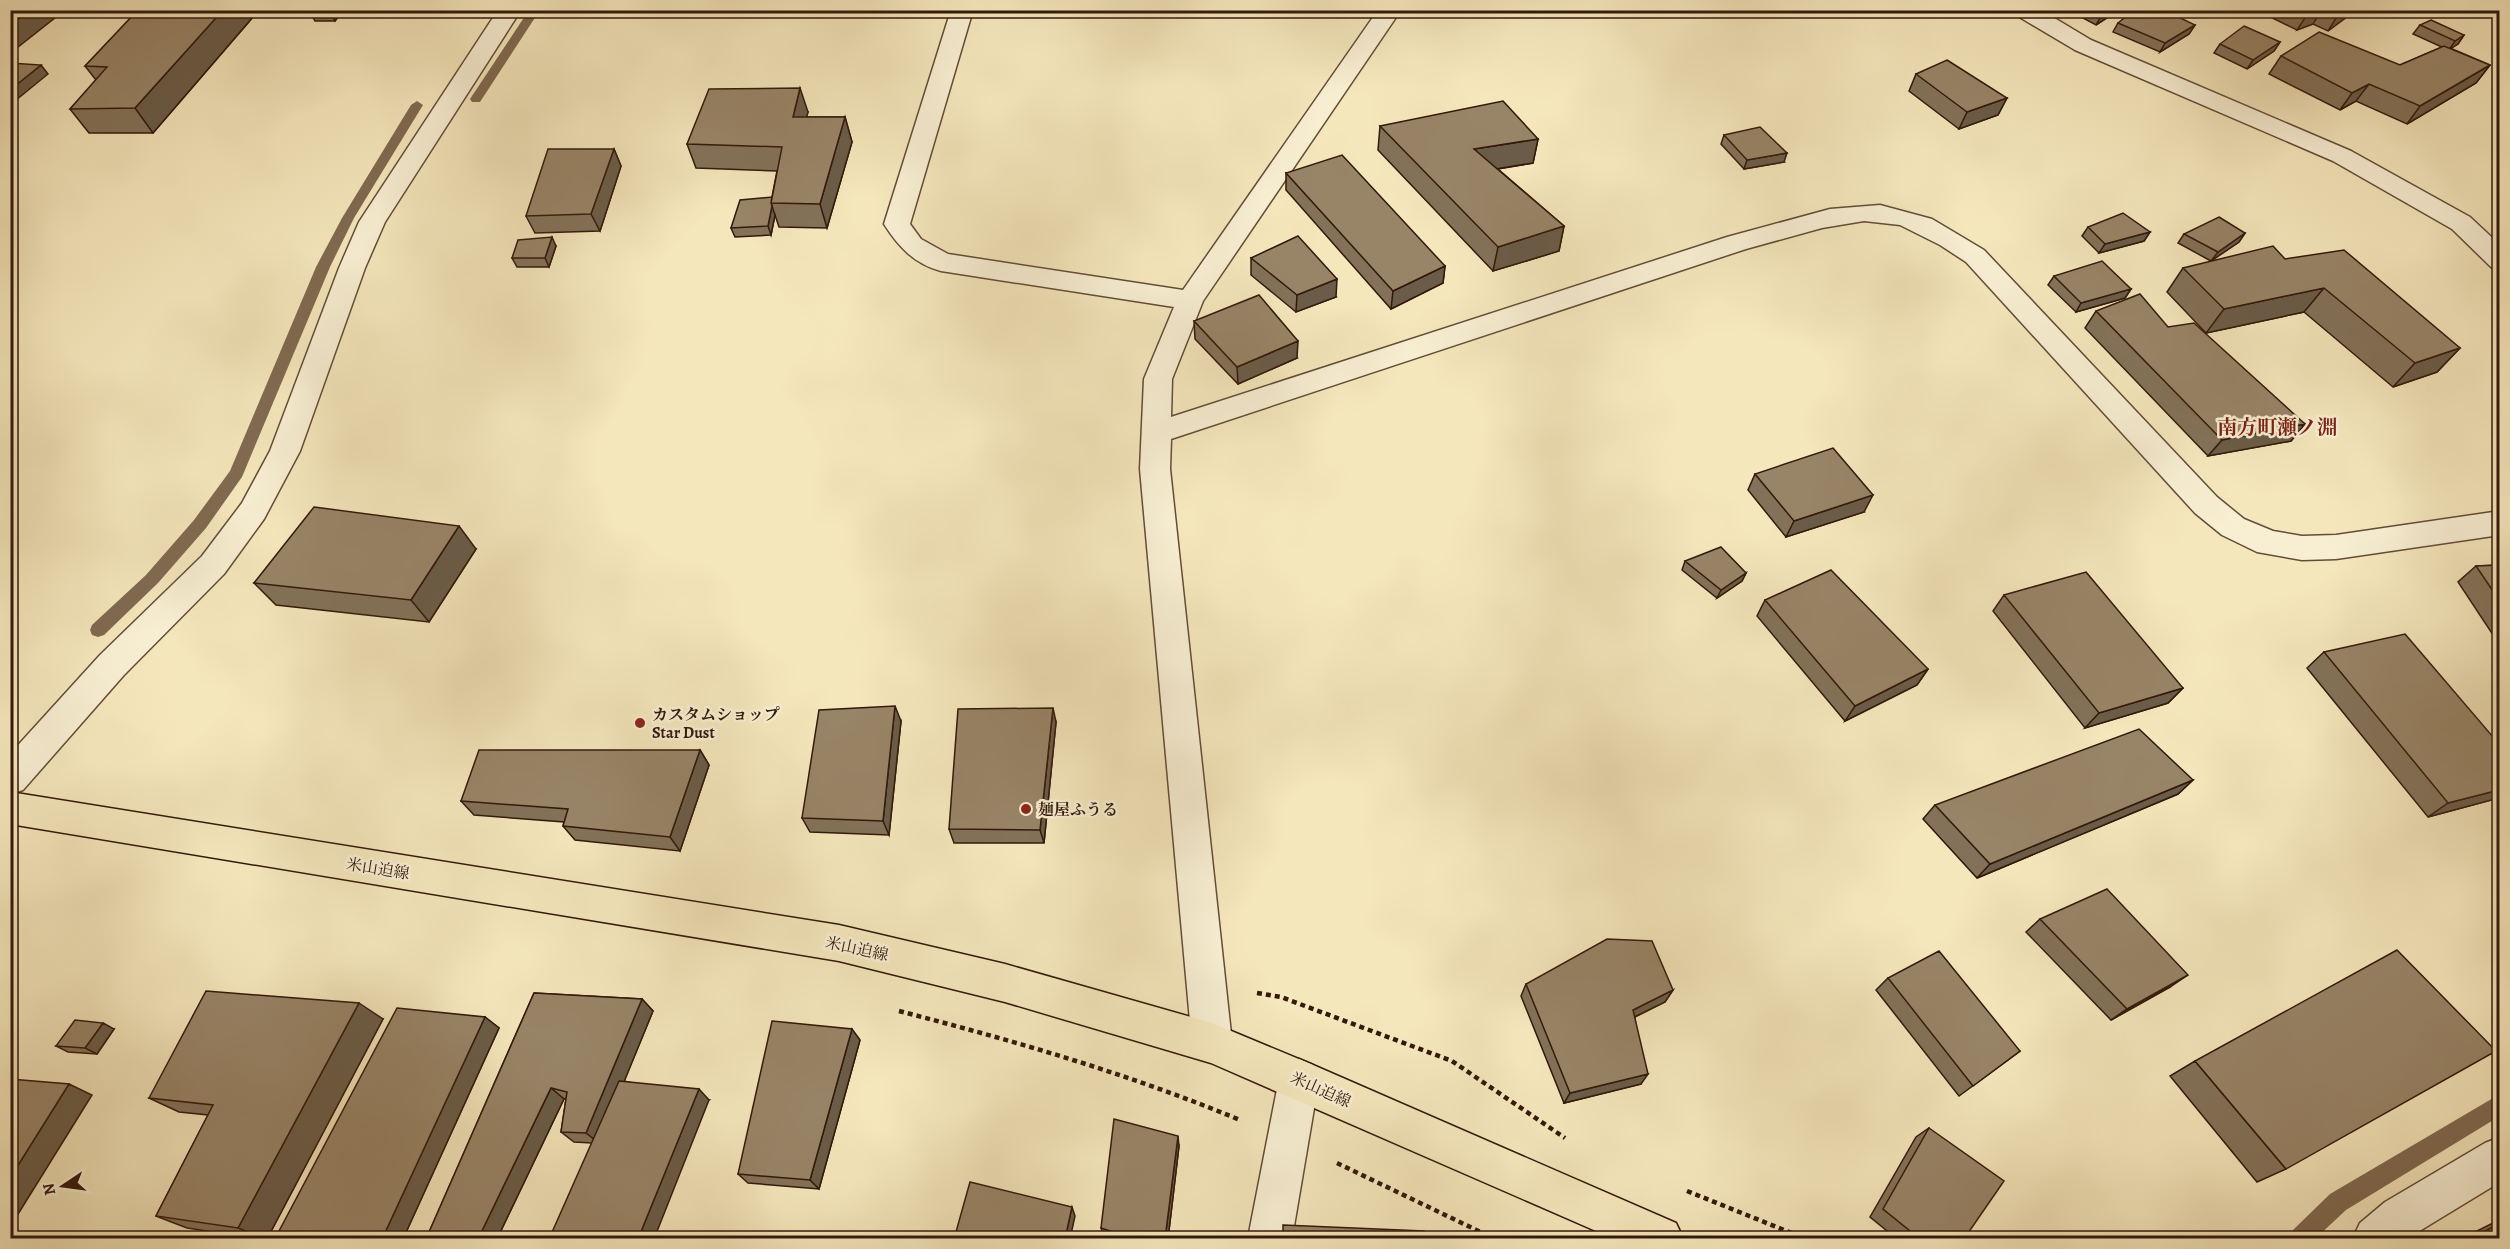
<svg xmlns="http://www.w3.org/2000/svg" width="2510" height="1249" font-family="Alegreya,'Noto Serif JP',serif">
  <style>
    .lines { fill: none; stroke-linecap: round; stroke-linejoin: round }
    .stream { fill: #806a51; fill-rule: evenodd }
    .minor-casing { stroke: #644c37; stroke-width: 3 }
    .major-casing { stroke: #33180b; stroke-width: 3 }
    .path { stroke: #33180b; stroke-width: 4.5; stroke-dasharray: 5 4; stroke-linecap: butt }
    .minor { fill: #f8efd3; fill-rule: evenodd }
    .major { fill: #f5e7bc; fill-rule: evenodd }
    .wall { fill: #837259; stroke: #33180b; stroke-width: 1.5 }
    .shaded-wall { fill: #6a5c48; stroke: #33180b; stroke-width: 1.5 }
    .building { fill: #988467; stroke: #33180b; stroke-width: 1.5 }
    .poi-dot { fill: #8f2418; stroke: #f8efd3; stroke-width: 2 }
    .labels { text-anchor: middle; stroke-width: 5; stroke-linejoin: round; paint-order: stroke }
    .poi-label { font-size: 16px; font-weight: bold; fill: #33180b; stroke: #f8efd3; text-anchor: start }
    .street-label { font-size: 16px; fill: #33180b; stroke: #f8efd3 }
    .quarter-label { font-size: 20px; font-weight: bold; fill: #7a1f14; stroke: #f8efd3 }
  </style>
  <rect width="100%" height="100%" fill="#f5e7bc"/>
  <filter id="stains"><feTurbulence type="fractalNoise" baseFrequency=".00333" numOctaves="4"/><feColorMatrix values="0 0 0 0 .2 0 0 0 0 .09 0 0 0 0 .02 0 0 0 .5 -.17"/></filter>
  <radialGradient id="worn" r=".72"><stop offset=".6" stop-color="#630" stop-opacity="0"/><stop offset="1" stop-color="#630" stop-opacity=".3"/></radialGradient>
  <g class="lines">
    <path class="stream" d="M 529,10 L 540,10 L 480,102 L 472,102 L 470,99 Z
      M 417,101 L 423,105 L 354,218 L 330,267 L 242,477 L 206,528 L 158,583 L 104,635 L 98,637 L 92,635 L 90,630 L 92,625 L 146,575 L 194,520 L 230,471 L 316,267 L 342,218 L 411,105 Z
      M 2500,1094 L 2500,1116 L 2346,1210 L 2316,1238 L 2290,1238 L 2293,1230 L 2330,1194 Z"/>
    <g class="minor-casing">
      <path id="minor" d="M 498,10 L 521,10 L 385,222 L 365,268 L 300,451 L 264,519 L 224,574 L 124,675 L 23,790 L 10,794 L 10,754 L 100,655 L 202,556 L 242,503 L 270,451 L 339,268 L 359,222 Z
        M 951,10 L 973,10 L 910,224 L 921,239 L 948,254 L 1183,290 L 1378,10 L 1401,10 L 1203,301 L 1172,379 L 1171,417 L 1727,237 L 1830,209 L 1880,205 L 1932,219 L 1984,250 L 2217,497 L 2244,519 L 2273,531 L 2302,536 L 2336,535 L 2500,511 L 2500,535 L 2336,559 L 2302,560 L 2257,552 L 2222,535 L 2195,513 L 1966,262 L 1940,245 L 1900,225 L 1864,221 L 1822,228 L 1746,249 L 1171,439 L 1170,469 L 1232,1043 L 1226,1057 L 1212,1063 L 1198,1057 L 1192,1043 L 1140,469 L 1144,379 L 1174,307 L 941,271 C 914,264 898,246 884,224 Z
        M 2013,10 L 2041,10 L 2091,40 L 2351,151 L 2470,217 L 2500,245 L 2500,270 L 2491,267 L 2452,229 L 2333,161 L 2075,50 L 2016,15 Z
        M 1299,1059 L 1313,1065 L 1319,1079 L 1292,1238 L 1248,1238 L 1279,1079 L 1285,1065 Z
        M 2500,1137 L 2500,1182 L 2408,1238 L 2353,1238 L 2360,1223 L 2385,1202 L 2485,1143 Z"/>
    </g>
    <g class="major-casing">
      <path id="major" d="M 10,792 L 839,925 L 1005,964 L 1212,1023 L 1313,1065 L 1676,1223 L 1683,1238 L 1612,1238 L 1211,1063 L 1005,1002 L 839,961 L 10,824 Z"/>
    </g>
    <path class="path" d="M 1257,993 L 1281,997 L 1452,1061 L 1565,1138
      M 899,1011 C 1015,1041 1129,1074 1240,1120
      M 1337,1163 L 1493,1238
      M 1687,1191 L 1804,1238"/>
    <use href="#minor" class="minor"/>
    <use href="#major" class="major"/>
  </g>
  <path class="wall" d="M 138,10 L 259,10 L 153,133 L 89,133 L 70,109 L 96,80 L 85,66 Z
    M 310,10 L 343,10 L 335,21 L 315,21 L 310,12 Z
    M 2068,10 L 2119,10 L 2096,25 Z
    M 2256,10 L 2356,10 L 2328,31 L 2313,24 L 2297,30 Z
    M 2118,23 L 2195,25 L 2189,34 L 2160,52 L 2113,32 Z
    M 2420,25 L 2464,35 L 2458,44 L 2450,48 L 2490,65 L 2476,83 L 2407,124 L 2356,101 L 2340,110 L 2269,74 L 2281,56 L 2400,65 L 2442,47 L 2413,34 Z
    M 2280,42 L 2274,51 L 2247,69 L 2214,53 L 2220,44 Z
    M 1916,74 L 2007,98 L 1998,115 L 1959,129 L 1909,91 Z
    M 808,112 L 806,117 L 845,117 L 852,142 L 827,228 L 779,227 L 775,215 L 771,235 L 735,237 L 731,228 L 772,197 L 777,171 L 696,168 L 687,144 Z
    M 1380,126 L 1538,139 L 1533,163 L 1498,169 L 1564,226 L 1559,251 L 1493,271 L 1378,150 Z
    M 1724,135 L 1784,162 L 1744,169 L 1721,144 Z
    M 614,149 L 621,166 L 600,231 L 535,233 L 526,216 Z
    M 1286,173 L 1445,266 L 1443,283 L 1391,309 L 1286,190 Z
    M 2088,227 L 2150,232 L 2144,241 L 2099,253 L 2082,236 Z
    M 2245,233 L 2239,242 L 2211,261 L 2178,243 L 2184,234 Z
    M 556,246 L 549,267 L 517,267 L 512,258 Z
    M 1251,258 L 1336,297 L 1296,312 L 1251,275 Z
    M 2285,259 L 2460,348 L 2437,372 L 2393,387 L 2304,312 L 2206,333 L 2167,292 L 2183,268 Z
    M 2054,276 L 2131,289 L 2125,298 L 2076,312 L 2048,285 Z
    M 2096,311 L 2168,327 L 2305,424 L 2291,441 L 2208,456 L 2085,328 Z
    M 1194,321 L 1297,358 L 1238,384 L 1195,339 Z
    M 1755,474 L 1864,512 L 1786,537 L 1748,490 Z
    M 476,549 L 429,622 L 276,605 L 254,583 Z
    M 1685,561 L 1746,573 L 1742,581 L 1717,598 L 1682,570 Z
    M 2499,565 L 2499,644 L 2458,582 L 2476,566 Z
    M 2004,595 L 2183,688 L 2168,703 L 2085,728 L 1993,611 Z
    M 1765,600 L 1928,669 L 1917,685 L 1845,721 L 1757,616 Z
    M 2324,652 L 2499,744 L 2499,798 L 2428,817 L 2307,668 Z
    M 901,721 L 889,835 L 810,832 L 802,818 Z
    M 1056,722 L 1044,843 L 954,843 L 949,829 Z
    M 700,750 L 709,765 L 680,851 L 575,840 L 563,826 L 564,822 L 474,815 L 461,801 Z
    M 2193,780 L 2178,794 L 1977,878 L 1923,819 L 1935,805 Z
    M 2040,919 L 2170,987 L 2111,1020 L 2026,932 Z
    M 1888,978 L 2020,1051 L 1959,1096 L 1876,990 Z
    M 1526,984 L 1673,990 L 1665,1002 L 1635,1017 L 1641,1084 L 1564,1103 L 1521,996 Z
    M 534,993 L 642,999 L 653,1011 L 624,1081 L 709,1100 L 592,1143 L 574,1142 L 561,1132 L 566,1099 L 564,1099 L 497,1239 L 426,1239 Z
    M 485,1017 L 499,1028 L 403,1239 L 290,1239 L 278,1233 Z
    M 383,1019 L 267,1239 L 260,1239 L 187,1228 L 156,1216 L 208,1115 L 179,1112 L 149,1098 Z
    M 114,1029 L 97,1054 L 68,1052 L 56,1046 Z
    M 860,1040 L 819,1189 L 748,1183 L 738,1174 Z
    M 2195,1061 L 2286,1169 L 2257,1182 L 2170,1076 Z
    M 1929,1128 L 1964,1239 L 1897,1239 L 1870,1217 L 1916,1137 Z
    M 1179,1146 L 1168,1239 L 1112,1239 L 1104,1236 L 1101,1228 Z
    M 2499,1220 L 2499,1239 L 2461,1239 Z"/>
  <path class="shaded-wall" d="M 30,10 L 51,10 L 56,17 L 13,51 L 10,48 L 10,25 Z
    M 223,10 L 259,10 L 153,133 L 135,108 Z
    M 331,10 L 343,10 L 335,21 L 330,12 Z
    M 2110,10 L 2119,10 L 2096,25 L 2101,16 Z
    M 2315,10 L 2322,10 L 2313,24 L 2297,30 L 2308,13 Z
    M 2344,10 L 2356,10 L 2328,31 L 2339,13 Z
    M 2195,25 L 2189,34 L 2160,52 L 2165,43 Z
    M 2464,35 L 2458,44 L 2449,50 L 2455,41 Z
    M 2280,42 L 2274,51 L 2247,69 L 2253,60 Z
    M 41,65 L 48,74 L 10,105 L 10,90 Z
    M 2490,65 L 2476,83 L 2407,124 L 2420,106 Z
    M 2369,84 L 2356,101 L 2340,110 L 2352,93 Z
    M 800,88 L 808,112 L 800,142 L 793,117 Z
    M 2007,98 L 1998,115 L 1959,129 L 1967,112 Z
    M 845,117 L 852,142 L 827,228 L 820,204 Z
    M 1538,139 L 1533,163 L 1471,173 L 1474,149 Z
    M 614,149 L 621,166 L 600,231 L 591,214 Z
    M 1787,153 L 1784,162 L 1744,169 L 1747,160 Z
    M 772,206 L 775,215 L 771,235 L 768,226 Z
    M 1564,226 L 1559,251 L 1493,271 L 1498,247 Z
    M 2150,232 L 2144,241 L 2099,253 L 2105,244 Z
    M 2245,233 L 2239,242 L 2211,261 L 2218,252 Z
    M 552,237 L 556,246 L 549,267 L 545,258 Z
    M 1445,266 L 1443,283 L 1391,309 L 1393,291 Z
    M 1337,279 L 1336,297 L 1296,312 L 1297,295 Z
    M 2324,288 L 2304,312 L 2206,333 L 2224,309 Z
    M 2131,289 L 2125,298 L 2076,312 L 2081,303 Z
    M 1298,341 L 1297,358 L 1238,384 L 1237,367 Z
    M 2460,348 L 2437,372 L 2393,387 L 2415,363 Z
    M 2305,424 L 2291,441 L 2208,456 L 2222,440 Z
    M 1873,495 L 1864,512 L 1786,537 L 1794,521 Z
    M 459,526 L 476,549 L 429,622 L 411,600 Z
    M 1746,573 L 1742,581 L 1717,598 L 1721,590 Z
    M 1928,669 L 1917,685 L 1845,721 L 1855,706 Z
    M 2183,688 L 2168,703 L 2085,728 L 2099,713 Z
    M 895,706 L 901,721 L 889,835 L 883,821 Z
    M 1053,708 L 1056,722 L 1044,843 L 1040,830 Z
    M 700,750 L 709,765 L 680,851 L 670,837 Z
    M 2193,780 L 2178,794 L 1977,878 L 1990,864 Z
    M 2499,790 L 2499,798 L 2428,817 L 2448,803 Z
    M 2188,975 L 2170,987 L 2111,1020 L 2127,1009 Z
    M 1673,990 L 1665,1002 L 1626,1021 L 1633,1010 Z
    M 642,999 L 653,1011 L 599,1143 L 586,1133 Z
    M 359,1003 L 383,1019 L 267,1239 L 264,1239 L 238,1228 Z
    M 485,1017 L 499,1028 L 403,1239 L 382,1239 Z
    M 103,1023 L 114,1029 L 97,1054 L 85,1048 Z
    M 852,1029 L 860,1040 L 819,1189 L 810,1180 Z
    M 1648,1074 L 1641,1084 L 1564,1103 L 1570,1093 Z
    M 69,1084 L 92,1095 L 10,1227 L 10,1178 Z
    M 551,1088 L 564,1099 L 497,1239 L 478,1239 Z
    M 699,1089 L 709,1100 L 654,1239 L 638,1239 Z
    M 1178,1136 L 1179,1146 L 1168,1239 L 1165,1239 Z
    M 1072,1207 L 1075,1216 L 1070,1239 L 1065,1239 Z"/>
  <path class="building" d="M 10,10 L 30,10 L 10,25 Z
    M 138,10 L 223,10 L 135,108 L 70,109 L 107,67 L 85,66 Z
    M 310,10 L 331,10 L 330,12 L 310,12 Z
    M 2090,10 L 2110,10 L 2101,16 Z
    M 2134,10 L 2164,10 L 2195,25 L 2165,43 L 2118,23 Z
    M 2303,10 L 2315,10 L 2308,13 Z
    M 2333,10 L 2344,10 L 2339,13 Z
    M 2431,20 L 2464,35 L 2455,41 L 2420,25 Z
    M 2244,26 L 2280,42 L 2253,60 L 2220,44 Z
    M 2319,32 L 2400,65 L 2444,46 L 2490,65 L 2420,106 L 2369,84 L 2352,93 L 2281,56 Z
    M 1947,60 L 2007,98 L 1967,112 L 1916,74 Z
    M 10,63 L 41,65 L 10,90 Z
    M 800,88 L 793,117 L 845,117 L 820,204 L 771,203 L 782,147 L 687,144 L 709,89 Z
    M 1503,101 L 1538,139 L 1474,149 L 1564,226 L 1498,247 L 1380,126 Z
    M 1760,127 L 1787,153 L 1747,160 L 1724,135 Z
    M 548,149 L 614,149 L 591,214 L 526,216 Z
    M 1342,155 L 1445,266 L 1393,291 L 1286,173 Z
    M 772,197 L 771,203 L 772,206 L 768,226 L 731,228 L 740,200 Z
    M 2123,213 L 2150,232 L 2105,244 L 2088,227 Z
    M 2219,217 L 2245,233 L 2218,252 L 2184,234 Z
    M 1298,236 L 1337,279 L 1297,295 L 1251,258 Z
    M 552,237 L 545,258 L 512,258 L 518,240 Z
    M 2273,246 L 2285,259 L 2344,250 L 2460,348 L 2415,363 L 2324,288 L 2224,309 L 2183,268 Z
    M 2102,261 L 2131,289 L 2081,303 L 2054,276 Z
    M 2140,294 L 2168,327 L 2194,323 L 2305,424 L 2222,440 L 2096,311 Z
    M 1259,295 L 1298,341 L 1237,367 L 1194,321 Z
    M 1833,448 L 1873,495 L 1794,521 L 1755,474 Z
    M 314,507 L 459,526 L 411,600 L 254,583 Z
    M 1721,547 L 1746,573 L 1721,590 L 1685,561 Z
    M 2499,565 L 2499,600 L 2476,566 Z
    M 1831,570 L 1928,669 L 1855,706 L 1765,600 Z
    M 2086,572 L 2183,688 L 2099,713 L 2004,595 Z
    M 2405,634 L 2499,744 L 2499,790 L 2448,803 L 2324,652 Z
    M 895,706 L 883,821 L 802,818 L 819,710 Z
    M 1053,708 L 1040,830 L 949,829 L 958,709 Z
    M 2139,729 L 2193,780 L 1990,864 L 1935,805 Z
    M 479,750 L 700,750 L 670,837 L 563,826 L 568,809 L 461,801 Z
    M 2107,889 L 2188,975 L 2127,1009 L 2040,919 Z
    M 1607,939 L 1652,941 L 1673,990 L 1633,1010 L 1648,1074 L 1570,1093 L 1526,984 Z
    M 2397,950 L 2496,1051 L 2286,1169 L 2195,1061 Z
    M 1939,951 L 2020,1051 L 1973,1086 L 1888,978 Z
    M 206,991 L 359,1003 L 238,1228 L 156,1216 L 213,1105 L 149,1098 Z
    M 534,993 L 642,999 L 586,1133 L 561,1132 L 567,1092 L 551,1088 L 478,1239 L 426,1239 Z
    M 397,1008 L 485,1017 L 382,1239 L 309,1239 L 278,1233 Z
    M 75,1020 L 103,1023 L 85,1048 L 56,1046 Z
    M 772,1021 L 852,1029 L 810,1180 L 738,1174 Z
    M 10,1079 L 69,1084 L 10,1178 Z
    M 619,1081 L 699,1089 L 638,1239 L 549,1239 Z
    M 1114,1119 L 1178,1136 L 1165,1239 L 1135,1239 L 1101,1228 Z
    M 1929,1128 L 2004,1181 L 1964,1239 L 1920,1239 L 1883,1209 Z
    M 970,1182 L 1072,1207 L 1065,1239 L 954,1239 Z
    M 2499,1224 L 2499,1239 L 2469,1239 Z
    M 1283,1225 L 1424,1231 L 1425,1239 L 1283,1239 Z"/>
  <g class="poi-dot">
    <circle cx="640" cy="723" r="6"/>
    <circle cx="1026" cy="809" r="6"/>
  </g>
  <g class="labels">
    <g class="poi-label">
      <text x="652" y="720">カスタムショップ<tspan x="652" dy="18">Star Dust</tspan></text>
      <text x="1038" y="815">麺屋ふうる</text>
    </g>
    <g class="street-label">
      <text transform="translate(378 868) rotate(9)" y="6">米山迫線</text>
      <text transform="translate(857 948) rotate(12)" y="6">米山迫線</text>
      <text transform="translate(1321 1089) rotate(24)" y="6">米山迫線</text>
    </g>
    <g class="quarter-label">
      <text x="2277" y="434">南方町瀬ノ淵</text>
    </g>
  </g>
  <rect width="2510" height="1249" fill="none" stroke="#f5e7bc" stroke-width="36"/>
  <rect x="12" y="12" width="2486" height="1225" fill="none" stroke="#33180b" stroke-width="3"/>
  <rect x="18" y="18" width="2474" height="1213" fill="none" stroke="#33180b" stroke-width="1.5"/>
  <g transform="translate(63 1186) rotate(257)" stroke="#f8efd3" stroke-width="4.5" paint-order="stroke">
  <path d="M0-4.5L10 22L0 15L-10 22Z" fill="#33180b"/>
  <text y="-9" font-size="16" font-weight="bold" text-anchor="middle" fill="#33180b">N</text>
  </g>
  <rect width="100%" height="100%" filter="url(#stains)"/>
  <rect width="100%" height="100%" fill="url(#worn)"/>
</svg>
